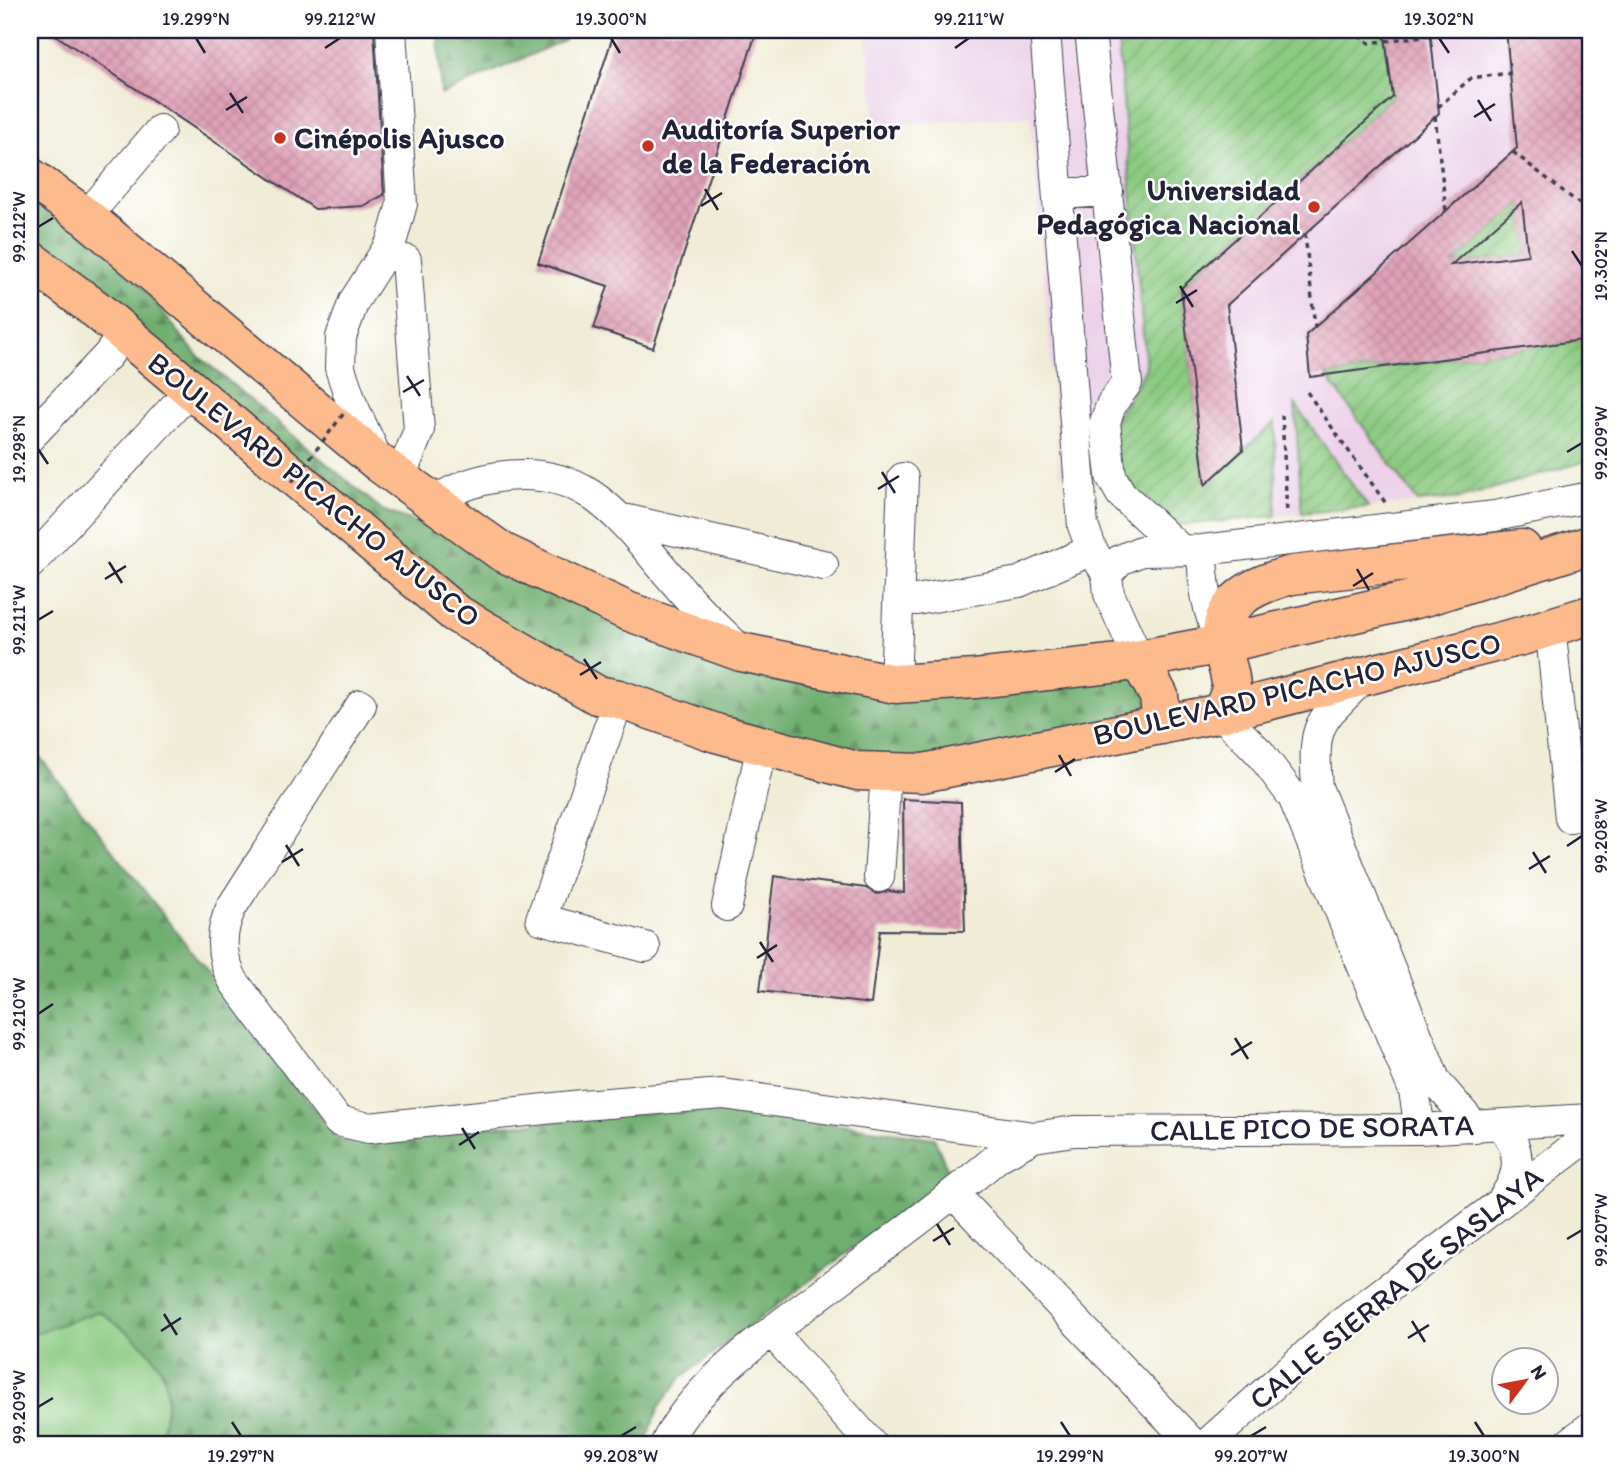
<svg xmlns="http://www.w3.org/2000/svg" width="1620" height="1475" font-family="Itim,sans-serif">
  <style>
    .built { fill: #ecd1e9 }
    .green { fill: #8bca81; stroke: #56765e; stroke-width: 2 }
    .forest { fill: url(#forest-firs); stroke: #496855; stroke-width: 2 }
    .garden { fill: url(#garden-furrows); stroke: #56765e; stroke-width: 2 }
    .building { fill: url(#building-cross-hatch); fill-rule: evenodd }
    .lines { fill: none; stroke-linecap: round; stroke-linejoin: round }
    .minor-casing { stroke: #414052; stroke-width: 32 }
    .major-casing { stroke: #414052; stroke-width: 41 }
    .path { stroke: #414052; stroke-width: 3.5; stroke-dasharray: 5 5; stroke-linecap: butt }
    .minor { stroke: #fff; stroke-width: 30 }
    .major { stroke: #fcba8d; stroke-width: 38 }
    .path-bridge { stroke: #414052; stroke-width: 3.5; stroke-dasharray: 5 5; stroke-linecap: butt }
    .ticks { fill: none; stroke: #22223b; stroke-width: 2.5 }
    .poi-dot { fill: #c8321e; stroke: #fff; stroke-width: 2.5 }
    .labels { text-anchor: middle; stroke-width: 5; stroke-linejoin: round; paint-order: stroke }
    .poi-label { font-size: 30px; font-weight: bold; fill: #22223b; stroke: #fff; text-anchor: start }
    .street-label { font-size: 30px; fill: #22223b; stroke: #fff }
    .neatline { fill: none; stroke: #22223b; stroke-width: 2.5 }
    .ticks-label { font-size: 18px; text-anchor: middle; fill: #22223b }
  </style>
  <defs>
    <pattern id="forest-firs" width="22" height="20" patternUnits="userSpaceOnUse" patternTransform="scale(1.75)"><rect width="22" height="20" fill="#70ae6f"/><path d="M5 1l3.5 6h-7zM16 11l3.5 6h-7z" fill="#5c8d5c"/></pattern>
    <pattern id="garden-furrows" width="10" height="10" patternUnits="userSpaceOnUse" patternTransform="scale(1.75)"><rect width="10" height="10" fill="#8bca81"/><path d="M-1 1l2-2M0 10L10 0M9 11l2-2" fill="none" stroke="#78ad70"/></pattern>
    <pattern id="building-cross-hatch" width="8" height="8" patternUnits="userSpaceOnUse" patternTransform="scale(1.75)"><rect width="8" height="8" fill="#dfa1b7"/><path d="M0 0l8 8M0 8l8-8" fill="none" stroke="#bf8a9e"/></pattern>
  </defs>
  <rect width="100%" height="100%" fill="#fff"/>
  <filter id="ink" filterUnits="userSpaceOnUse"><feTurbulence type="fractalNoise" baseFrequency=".0143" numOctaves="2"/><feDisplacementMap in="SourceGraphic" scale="14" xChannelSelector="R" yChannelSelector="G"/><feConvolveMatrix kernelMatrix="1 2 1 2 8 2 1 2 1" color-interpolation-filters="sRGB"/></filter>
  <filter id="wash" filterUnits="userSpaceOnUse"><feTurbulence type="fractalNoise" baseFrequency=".00686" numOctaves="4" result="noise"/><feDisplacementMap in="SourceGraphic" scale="28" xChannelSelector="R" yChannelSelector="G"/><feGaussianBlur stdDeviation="1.57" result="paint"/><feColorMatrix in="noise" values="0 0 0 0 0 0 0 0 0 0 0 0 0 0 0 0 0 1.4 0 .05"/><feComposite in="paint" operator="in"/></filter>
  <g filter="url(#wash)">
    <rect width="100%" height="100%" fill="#f0ecd5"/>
    <path class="built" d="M 866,30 L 1590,30 L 1590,460 L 1461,498 L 1170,526 L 1119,471 L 1060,475 L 1031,116 L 876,126 Z"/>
    <path class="green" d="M 99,1311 C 158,1354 182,1370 157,1445 L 30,1445 L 30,1327 Z"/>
    <path class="forest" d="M 438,30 L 568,30 L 564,40 L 441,95 Z
      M 30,177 L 86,217 L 196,354 L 382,510 L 501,554 L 897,687 L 1138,665 L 1154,727 L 924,769 L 716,731 L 457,612 L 30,255 Z
      M 40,757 L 339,1140 L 714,1107 L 934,1138 L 950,1175 L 682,1377 L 659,1407 L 645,1445 L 157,1445 C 182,1370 158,1354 99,1311 L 30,1335 L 30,764 Z"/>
    <path class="garden" d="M 1117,30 L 1384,30 L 1393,97 L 1181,288 L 1205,484 L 1275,422 L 1276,516 L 1170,526 L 1119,471 L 1113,425 L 1146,368 Z
      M 1522,202 L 1528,255 L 1451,265 Z
      M 1590,339 L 1590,460 L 1461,498 L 1418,502 L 1326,375 Z
      M 1295,404 L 1368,507 L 1302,513 Z"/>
    <g id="blocks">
      <path class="building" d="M 48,30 L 374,30 L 384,195 L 363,206 L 315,209 Z
        M 615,30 L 757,30 L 653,348 L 594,328 L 608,286 L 538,263 Z
        M 1384,30 L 1430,30 L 1439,113 L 1227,305 L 1243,450 L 1205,485 L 1181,288 L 1393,97 Z
        M 1506,30 L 1590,30 L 1590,339 L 1310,377 L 1306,335 L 1517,148 ZM 1522,202 L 1528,255 L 1451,265 Z
        M 903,799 L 961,802 L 965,931 L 880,930 L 871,1004 L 760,991 L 774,876 L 866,888 L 877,894 L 889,891 L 904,893 Z"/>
    </g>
  </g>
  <g filter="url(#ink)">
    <use href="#blocks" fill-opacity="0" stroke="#414052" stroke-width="2"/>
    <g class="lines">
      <g class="minor-casing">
        <path id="minor" d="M 1045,30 L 1083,526 L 1092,550 L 1107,574
          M 1090,30 L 1127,383 L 1112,403 L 1105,422 L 1111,476 L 1121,494 L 1181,550
          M 1059,194 L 1108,191
          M 86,217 L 160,130
          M 30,437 L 108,355 L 124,333
          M 376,456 L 352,404 L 340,368 L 341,337 L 354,301 L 391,243 L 402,204 L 391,30
          M 400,478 L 419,430 L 406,260
          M 433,502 C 478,473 542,463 590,494 C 626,518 651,556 679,587 C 697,609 719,629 739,649
          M 620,518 L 823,565
          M 1202,550 C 1203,585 1207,612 1222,644
          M 30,564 L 191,389
          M 901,598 L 916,600 L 1019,582 L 1092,550
          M 1550,625 L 1570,818
          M 1139,660 L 1109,594 L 1107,574 L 1120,560 L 1141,551 L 1202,550 L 1495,516 L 1590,497
          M 1364,677 C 1319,723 1312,720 1317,787 L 1436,1082 L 1475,1127
          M 895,684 L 903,478
          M 619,699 L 541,919 L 645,947
          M 361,705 L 231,908 C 219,934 220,957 234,982 L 338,1121 L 369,1128 L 582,1105 L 723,1094 L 1034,1137 L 1074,1131 L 1420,1129 L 1590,1119
          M 1220,713 L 1260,753 L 1293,797 L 1414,1091 L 1420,1129
          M 879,877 L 886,772
          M 727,906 L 762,745
          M 1501,1125 C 1521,1147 1522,1173 1504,1197
          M 954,1194 L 1194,1445
          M 772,1332 L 872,1445
          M 665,1445 C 695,1381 774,1330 829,1288 C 886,1245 943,1203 998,1157 L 1034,1137
          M 1206,1445 L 1342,1323 L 1590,1135
          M 1567,1445 L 1590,1427"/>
      </g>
      <g class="major-casing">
        <path id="major" d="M 30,177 L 86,217 L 379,463 L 502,552 L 627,611 L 741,652 L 895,684 L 975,679 L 1120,663 L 1222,644 L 1428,596 L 1590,545
          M 30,260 L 98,311 L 455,613 L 597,695 L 619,699 L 716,733 L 857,771 L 923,773 L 1220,713 L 1525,635 L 1590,615
          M 1139,660 L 1159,696 L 1162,725
          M 1220,713 C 1240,682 1227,677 1223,646 C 1216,600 1257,584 1292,575 L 1522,549"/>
      </g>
      <path class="path" d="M 1350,30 L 1369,43 L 1430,35
        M 1438,107 L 1471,78 L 1510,73
        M 1435,116 L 1446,211
        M 1513,152 L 1590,212
        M 1305,234 L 1315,327
        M 1307,392 L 1387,505
        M 1282,415 L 1287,514"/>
      <use href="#minor" class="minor"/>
      <use href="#major" class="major"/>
      <path class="path-bridge" d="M 292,482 L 344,413"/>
    </g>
  </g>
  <path class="ticks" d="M 196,38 L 205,53M 611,38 L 620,53M 1439,38 L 1449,53M 325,48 L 340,38M 955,48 L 969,38M 230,93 L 243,113M 1478,100 L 1491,121M 226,110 L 247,97M 1474,117 L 1495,104M 705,189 L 718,210M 701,206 L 722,193M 38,227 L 53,218M 1572,251 L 1582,266M 1180,286 L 1193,307M 1176,303 L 1197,290M 407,376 L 420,396M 403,392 L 424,380M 38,449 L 48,464M 1567,452 L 1582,443M 882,472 L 895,493M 878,489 L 899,476M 109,562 L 122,583M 1357,569 L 1369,590M 105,579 L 126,566M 1353,586 L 1373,573M 38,620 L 53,611M 584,659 L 597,679M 580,675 L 601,662M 1059,755 L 1071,776M 1055,772 L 1075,759M 286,845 L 299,866M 1567,846 L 1582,836M 1533,852 L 1546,873M 282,862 L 303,849M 1529,869 L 1550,856M 760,942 L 773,962M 757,958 L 777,945M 38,1014 L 53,1004M 1235,1038 L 1248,1059M 1231,1055 L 1252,1042M 462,1128 L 475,1149M 459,1145 L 479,1132M 937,1224 L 950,1245M 1567,1239 L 1582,1230M 933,1241 L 954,1228M 164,1314 L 177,1335M 1412,1321 L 1425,1342M 161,1331 L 181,1318M 1408,1338 L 1429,1325M 38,1407 L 53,1398M 232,1422 L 241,1436M 1061,1422 L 1070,1436M 1475,1422 L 1484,1436M 621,1436 L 636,1427M 1251,1436 L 1266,1427"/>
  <g class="poi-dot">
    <circle cx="280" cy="138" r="7"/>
    <circle cx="648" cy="146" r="7"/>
    <circle cx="1314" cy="207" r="7"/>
  </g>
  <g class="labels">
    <g class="poi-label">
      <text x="662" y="139">Auditoría Superior<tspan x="662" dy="34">de la Federación</tspan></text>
      <text x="294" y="148">Cinépolis Ajusco</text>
      <text x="1300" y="200" text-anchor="end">Universidad<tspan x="1300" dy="34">Pedagógica Nacional</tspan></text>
    </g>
    <g class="street-label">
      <text transform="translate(314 490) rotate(39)" y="10">BOULEVARD PICACHO AJUSCO</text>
      <text transform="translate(1297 689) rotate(-13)" y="10">BOULEVARD PICACHO AJUSCO</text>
      <text transform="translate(1312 1128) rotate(-1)" y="10">CALLE PICO DE SORATA</text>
      <text transform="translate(1396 1288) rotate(-39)" y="10">CALLE SIERRA DE SASLAYA</text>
    </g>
  </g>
  <rect width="1620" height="1475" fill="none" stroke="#fff" stroke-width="77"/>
  <g transform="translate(1525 1381) rotate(58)"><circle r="33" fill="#ffffff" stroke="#a7a7b1" stroke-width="2"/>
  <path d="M0-5L12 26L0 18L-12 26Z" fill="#c8321e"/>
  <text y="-10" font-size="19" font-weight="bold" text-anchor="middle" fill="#22223b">N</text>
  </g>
  <rect x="38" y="38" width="1544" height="1398" class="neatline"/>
  <g class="ticks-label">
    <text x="196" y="25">19.299°N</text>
    <text x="340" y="25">99.212°W</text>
    <text x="611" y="25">19.300°N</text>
    <text x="969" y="25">99.211°W</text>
    <text x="1439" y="25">19.302°N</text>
    <text transform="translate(19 227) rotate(-90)" y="6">99.212°W</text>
    <text transform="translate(1601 266) rotate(-90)" y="6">19.302°N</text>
    <text transform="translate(1601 443) rotate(-90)" y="6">99.209°W</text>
    <text transform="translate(19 449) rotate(-90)" y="6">19.298°N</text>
    <text transform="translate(19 620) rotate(-90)" y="6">99.211°W</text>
    <text transform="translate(1601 836) rotate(-90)" y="6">99.208°W</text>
    <text transform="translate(19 1014) rotate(-90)" y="6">99.210°W</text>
    <text transform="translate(1601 1230) rotate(-90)" y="6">99.207°W</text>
    <text transform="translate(19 1407) rotate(-90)" y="6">99.209°W</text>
    <text x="241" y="1462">19.297°N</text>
    <text x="621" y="1462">99.208°W</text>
    <text x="1070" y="1462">19.299°N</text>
    <text x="1251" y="1462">99.207°W</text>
    <text x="1484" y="1462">19.300°N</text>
  </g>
</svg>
